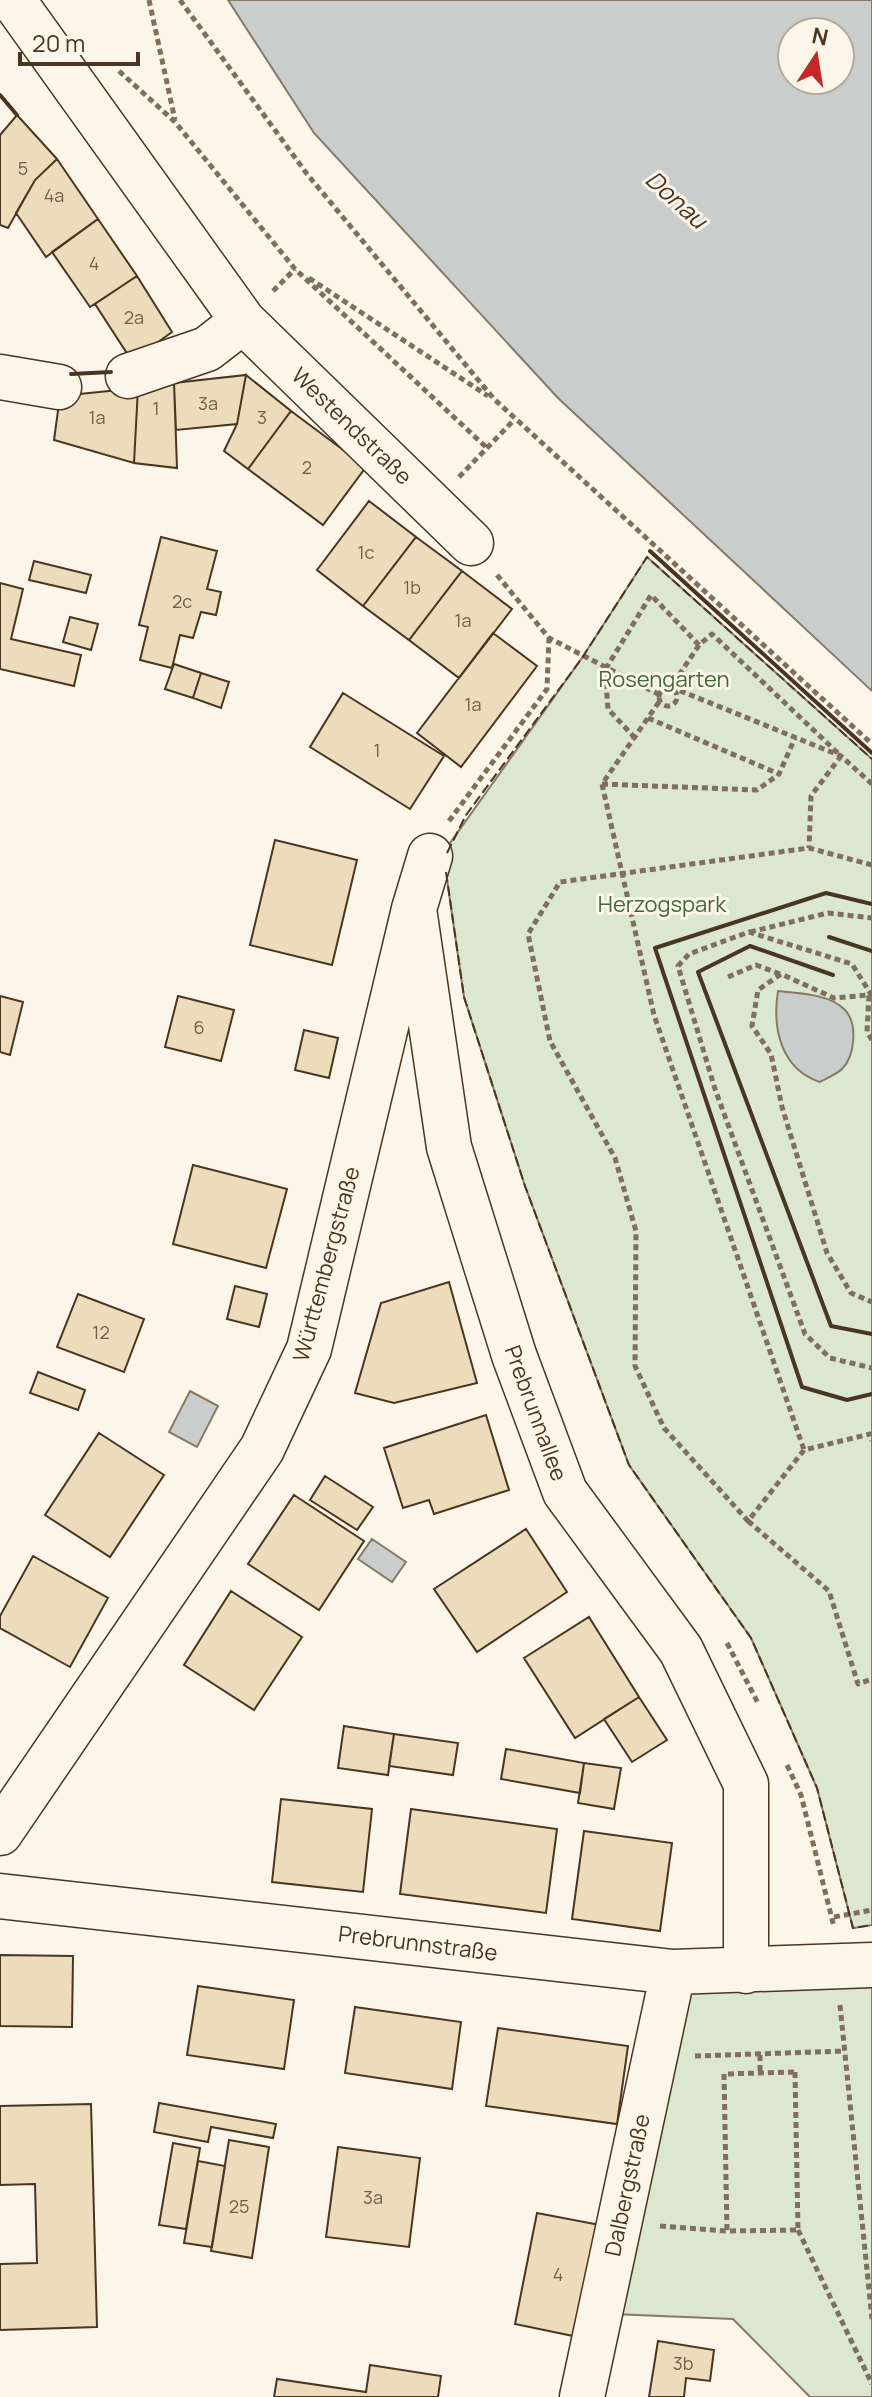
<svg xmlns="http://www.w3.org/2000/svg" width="872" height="2397" font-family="Manrope,sans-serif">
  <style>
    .green { fill: #dce7d0; stroke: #887966; stroke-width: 2 }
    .water { fill: #c9cecd; stroke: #887966; stroke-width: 2; fill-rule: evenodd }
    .building { fill: #ecdcbc; stroke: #4a3520; stroke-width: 2 }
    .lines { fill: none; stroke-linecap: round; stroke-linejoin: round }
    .minor-casing { stroke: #4a3520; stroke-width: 47 }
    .path { stroke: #7f6f5c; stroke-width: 5; stroke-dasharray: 6 4; stroke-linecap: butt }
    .minor { stroke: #fbf6e9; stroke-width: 44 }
    .fence { stroke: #4a3520; stroke-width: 2; stroke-dasharray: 10 4; stroke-linecap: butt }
    .wall { stroke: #4a3520; stroke-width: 4 }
    .labels { text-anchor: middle; stroke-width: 6; stroke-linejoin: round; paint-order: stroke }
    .number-label { font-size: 18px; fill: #725f47 }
    .street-label { font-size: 22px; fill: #4a3520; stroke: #fbf6e9 }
    .park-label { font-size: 22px; fill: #436837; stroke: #fbf6e9 }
    .water-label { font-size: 24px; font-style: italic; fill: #4a3520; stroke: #fbf6e9 }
  </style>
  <rect width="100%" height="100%" fill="#fbf6e9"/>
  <path class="green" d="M 647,557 L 872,759 L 872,1925 L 853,1928 L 817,1788 L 751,1638 L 629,1465 L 525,1186 L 464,997 L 445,866 L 448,846 L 582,658 Z
    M 872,1978 L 872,2397 L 810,2397 L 733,2319 L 613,2314 L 682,1982 Z"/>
  <path class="water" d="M 228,0 L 872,0 L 872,691 L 558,398 L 314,133 ZM 792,32 L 840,32 L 840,80 L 792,80 Z
    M 778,991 C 798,993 830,994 845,1010 C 858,1024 855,1056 842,1069 C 837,1074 827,1078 820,1082 C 781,1069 772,1029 778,991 Z
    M 190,1391 L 218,1406 L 197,1447 L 169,1432 Z
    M 372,1539 L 406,1562 L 392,1582 L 358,1559 Z"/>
  <path class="building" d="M 17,115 L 57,159 L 35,180 L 8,228 L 0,225 L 0,135 Z
    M 57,159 L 98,219 L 46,257 L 16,213 L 35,180 Z
    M 98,219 L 137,276 L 90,307 L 52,252 Z
    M 137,276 L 172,332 L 132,361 L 95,304 Z
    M 246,375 L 291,411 L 248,469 L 224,451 L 237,424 Z
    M 246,375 L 237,424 L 176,430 L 174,383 Z
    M 174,383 L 177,468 L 134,463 L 138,388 Z
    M 138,388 L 134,463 L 54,440 L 60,396 Z
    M 291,411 L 366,467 L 323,525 L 248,469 Z
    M 369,501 L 416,537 L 363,606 L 317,570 Z
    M 161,537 L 217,551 L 207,589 L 221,592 L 216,615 L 201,612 L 193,638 L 180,635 L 172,668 L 140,660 L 148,627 L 139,625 Z
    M 416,537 L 462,571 L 409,640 L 363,606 Z
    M 34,561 L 91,575 L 86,593 L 29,580 Z
    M 462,571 L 512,609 L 459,678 L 409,640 Z
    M 0,583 L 23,589 L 11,639 L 81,655 L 74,686 L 0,669 Z
    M 70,617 L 98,624 L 91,650 L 63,642 Z
    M 493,633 L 537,666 L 461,767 L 417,733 Z
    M 174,664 L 201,673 L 193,698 L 165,689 Z
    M 201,673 L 229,682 L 221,708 L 193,698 Z
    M 343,693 L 444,756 L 410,809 L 310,747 Z
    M 275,840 L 357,860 L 332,965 L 250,945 Z
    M 0,996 L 23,1002 L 10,1055 L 0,1052 Z
    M 178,996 L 234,1010 L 221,1061 L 165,1047 Z
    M 304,1030 L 338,1038 L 329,1078 L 295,1070 Z
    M 193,1165 L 287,1189 L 266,1268 L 173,1244 Z
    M 449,1282 L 477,1383 L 394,1403 L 355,1393 L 381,1303 Z
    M 235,1286 L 267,1294 L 259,1327 L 227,1319 Z
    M 78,1294 L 144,1319 L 124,1372 L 57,1347 Z
    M 38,1372 L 85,1390 L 78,1410 L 30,1393 Z
    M 486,1415 L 509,1490 L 434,1514 L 429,1500 L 403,1508 L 384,1448 Z
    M 99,1433 L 164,1475 L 110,1557 L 45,1515 Z
    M 325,1476 L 373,1507 L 357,1530 L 310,1500 Z
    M 294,1495 L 364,1541 L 319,1610 L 248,1564 Z
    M 526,1529 L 567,1592 L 477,1652 L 434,1589 Z
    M 33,1556 L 108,1598 L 70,1667 L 0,1628 L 0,1616 Z
    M 231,1591 L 302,1637 L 254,1710 L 184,1665 Z
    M 589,1617 L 639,1697 L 575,1738 L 524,1658 Z
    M 639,1697 L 667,1740 L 632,1762 L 604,1719 Z
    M 344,1726 L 394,1734 L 388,1775 L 338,1768 Z
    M 394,1734 L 458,1743 L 453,1775 L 389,1766 Z
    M 506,1749 L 584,1763 L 580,1793 L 501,1779 Z
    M 584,1763 L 621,1768 L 614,1809 L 578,1803 Z
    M 281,1799 L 372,1809 L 363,1892 L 272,1882 Z
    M 411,1809 L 557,1829 L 546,1913 L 400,1894 Z
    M 584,1831 L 672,1843 L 660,1931 L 572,1919 Z
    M 0,1955 L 73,1956 L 72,2027 L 0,2026 Z
    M 198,1986 L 294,2000 L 284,2069 L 187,2055 Z
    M 355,2007 L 461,2022 L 452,2089 L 345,2073 Z
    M 498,2028 L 628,2046 L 617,2124 L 486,2106 Z
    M 159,2103 L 276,2124 L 273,2138 L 211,2127 L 208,2142 L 154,2132 Z
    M 91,2104 L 97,2327 L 0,2330 L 0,2264 L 37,2263 L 35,2184 L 0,2185 L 0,2106 Z
    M 229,2140 L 269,2147 L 252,2258 L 211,2251 Z
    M 173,2143 L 200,2148 L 186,2229 L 159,2225 Z
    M 338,2147 L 420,2158 L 409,2247 L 326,2237 Z
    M 198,2161 L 225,2166 L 212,2247 L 184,2243 Z
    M 537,2213 L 600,2225 L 578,2337 L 515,2324 Z
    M 658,2341 L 714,2350 L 710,2381 L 686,2378 L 684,2397 L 649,2397 Z
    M 370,2365 L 441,2376 L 438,2397 L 274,2397 L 277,2379 L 366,2392 Z"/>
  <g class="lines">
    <g class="minor-casing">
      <path id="minor" d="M 13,0 L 243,321 L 471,543
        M 128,376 L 207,349 L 243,321
        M 0,377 L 59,387
        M 414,909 L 449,1147 L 514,1355 L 565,1492 L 681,1650 L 746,1784 L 746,1971
        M 0,1833 L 262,1449 L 309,1349 L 414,909 L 430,856
        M 0,1896 L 673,1972 L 872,1965
        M 582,2397 L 673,1972"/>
    </g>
    <path class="path" d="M 149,0 L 175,120
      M 180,0 L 307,174 L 494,399 L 872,744
      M 119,71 L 175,122 L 295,269 L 487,448
      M 309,278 L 488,396
      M 273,291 L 295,269
      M 459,477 L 514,420
      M 497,575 L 549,638 L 658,694
      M 699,645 L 671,687 L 841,756 L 872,784
      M659 697a9 9 0 1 1 18 0a9 9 0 1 1-18 0Z
      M 659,702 L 602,784 L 654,1015 L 804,1450
      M 648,718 L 779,774 L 795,738
      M 635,738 L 608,709 L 605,670 L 651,595 L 699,645 L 712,634 L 841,756 L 811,796 L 809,848
      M 602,784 L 757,790 L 778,775
      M 449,821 L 547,689 L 549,638
      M 872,865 L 809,848 L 560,882 L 528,934 L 550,1041 L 615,1158 L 636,1231 L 635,1366 L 664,1428 L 748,1521 L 804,1450 L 870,1434 L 872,1441
      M 750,932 L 828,913 L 872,918
      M 728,977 L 756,965 L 780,974
      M 872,996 L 852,964 L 749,932 L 689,954 L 678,966 L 715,1089 L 805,1334 L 830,1358 L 872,1368
      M 872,1040 L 867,1032 L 869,995 L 834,998 L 781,974 L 758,990 L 752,1026 L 771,1054 L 782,1107 L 827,1253 L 851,1293 L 872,1302
      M 748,1521 L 829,1591 L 858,1684 L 872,1679
      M 727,1643 L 759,1705
      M 787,1765 L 801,1795 L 834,1927
      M 834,1917 L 872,1910
      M 840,2005 L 872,2319
      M 760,2055 L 760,2073
      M 695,2056 L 845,2051
      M 795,2072 L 798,2230 L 727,2231 L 724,2074 Z
      M 660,2226 L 727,2231
      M 798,2230 L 872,2384"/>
    <use href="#minor" class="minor"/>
    <path class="fence" d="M 447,853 L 466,815 L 582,658 L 647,557 L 872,759
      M 446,872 L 464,997 L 525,1186 L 629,1465 L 751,1638 L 817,1788 L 853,1928 L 872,1925"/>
    <path class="wall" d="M 0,95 L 17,115
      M 71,374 L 111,372
      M 650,551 L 872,753
      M 872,904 L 826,893 L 655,948 L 802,1387 L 847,1400 L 872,1394
      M 829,937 L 872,951
      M 833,975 L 750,946 L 698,972 L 831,1326 L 872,1334"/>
  </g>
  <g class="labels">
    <g class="number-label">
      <text x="23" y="175">5</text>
      <text x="54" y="202">4a</text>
      <text x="94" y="270">4</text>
      <text x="134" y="324">2a</text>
      <text x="208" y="410">3a</text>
      <text x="156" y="415">1</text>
      <text x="97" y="424">1a</text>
      <text x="262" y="424">3</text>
      <text x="307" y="474">2</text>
      <text x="366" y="559">1c</text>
      <text x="412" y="594">1b</text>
      <text x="182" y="608">2c</text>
      <text x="463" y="627">1a</text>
      <text x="473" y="711">1a</text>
      <text x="377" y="757">1</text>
      <text x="199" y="1034">6</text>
      <text x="101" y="1339">12</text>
      <text x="373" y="2204">3a</text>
      <text x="239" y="2213">25</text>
      <text x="558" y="2281">4</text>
      <text x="683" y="2370">3b</text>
    </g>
    <g class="street-label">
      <text transform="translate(352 426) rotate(44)" y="8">Westendstraße</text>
      <text transform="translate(326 1264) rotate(-75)" y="8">Württembergstraße</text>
      <text transform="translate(536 1413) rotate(70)" y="8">Prebrunnallee</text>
      <text transform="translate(418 1943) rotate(7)" y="8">Prebrunnstraße</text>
      <text transform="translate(627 2185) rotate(-78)" y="8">Dalbergstraße</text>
    </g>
    <g class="park-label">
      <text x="664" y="687">Rosengarten</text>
      <text x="662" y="912">Herzogspark</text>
    </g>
    <g class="water-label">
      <text transform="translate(676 200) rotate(42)" y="8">Donau</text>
    </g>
  </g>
  <g transform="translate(816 56) rotate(12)"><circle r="38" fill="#fbf6e9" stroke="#b4a999" stroke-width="2"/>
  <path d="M0-6L14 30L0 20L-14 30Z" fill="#c62828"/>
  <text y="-12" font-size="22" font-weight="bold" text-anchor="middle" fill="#4a3520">N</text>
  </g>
  <path d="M20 52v12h118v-12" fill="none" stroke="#4a3520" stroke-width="4"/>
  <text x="32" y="52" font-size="24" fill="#4a3520" stroke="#fbf6e9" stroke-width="6" paint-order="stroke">20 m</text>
</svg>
